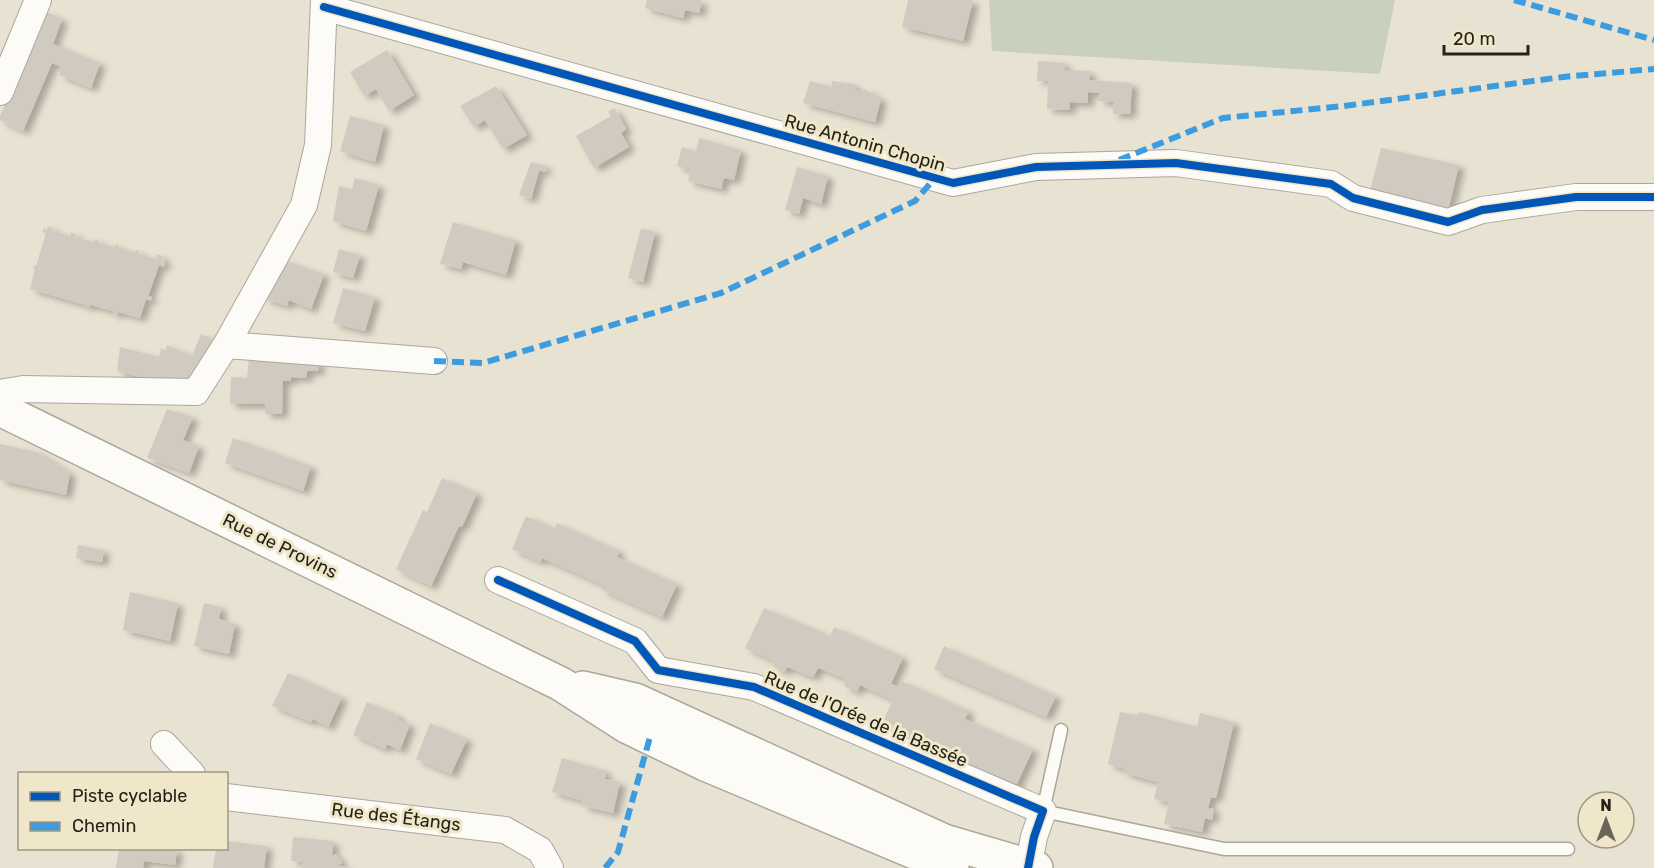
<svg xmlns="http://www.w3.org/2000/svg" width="1654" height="868" font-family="Rubik,sans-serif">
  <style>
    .green { fill: #c9d0bc }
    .building { fill: #d1cac0; filter: url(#shadow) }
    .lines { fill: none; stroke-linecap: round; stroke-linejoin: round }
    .service-casing { stroke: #aca79b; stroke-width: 15 }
    .minor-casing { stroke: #aca79b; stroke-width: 28 }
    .secondary-casing { stroke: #aca79b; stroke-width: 36 }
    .service { stroke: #fcfbf8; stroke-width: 12 }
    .minor { stroke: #fcfbf8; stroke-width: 26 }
    .secondary { stroke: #fcfbf8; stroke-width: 33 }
    .quiet { stroke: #3c9cdf; stroke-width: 6; stroke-dasharray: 12 6; stroke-linecap: butt }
    .cycleway-casing { stroke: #f0e7ca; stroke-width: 11 }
    .cycleway { stroke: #0057b8; stroke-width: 8 }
    .labels { text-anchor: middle; stroke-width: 6; stroke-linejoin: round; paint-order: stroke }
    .street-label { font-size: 18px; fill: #252217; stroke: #f0e7ca }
  </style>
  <defs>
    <filter id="shadow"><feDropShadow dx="6" dy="4" stdDeviation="3" flood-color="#0004"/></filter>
  </defs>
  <rect width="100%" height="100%" fill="#e8e2d2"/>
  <path class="green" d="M 989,0 L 1395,0 L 1380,74 L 992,51 Z"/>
  <path class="building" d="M 647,0 L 702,0 L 699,13 L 685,10 L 683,18 L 645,8 Z
    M 908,0 L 973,0 L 963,41 L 902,27 Z
    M 47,12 L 62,19 L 53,44 L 100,63 L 91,88 L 59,75 L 62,67 L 52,63 L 23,131 L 0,120 L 0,116 Z
    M 387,50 L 414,95 L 389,111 L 376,89 L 364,96 L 350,72 Z
    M 1038,61 L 1065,63 L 1064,70 L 1090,71 L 1089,80 L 1132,83 L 1130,114 L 1113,114 L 1113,102 L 1099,101 L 1100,93 L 1088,92 L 1088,103 L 1070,102 L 1070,110 L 1047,109 L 1048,81 L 1037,81 Z
    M 810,81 L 832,87 L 832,81 L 854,84 L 855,89 L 859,92 L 865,89 L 881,99 L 875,122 L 803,103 Z
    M 496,86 L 527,135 L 503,149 L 485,120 L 474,127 L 460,106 Z
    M 614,108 L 626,129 L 621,133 L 629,147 L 594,168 L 576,136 L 611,116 L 608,112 Z
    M 350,116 L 384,125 L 375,162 L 340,151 Z
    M 699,138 L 741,150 L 734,180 L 724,178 L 721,189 L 688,181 L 690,170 L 677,166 L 682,147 L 696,151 Z
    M 1381,148 L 1459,165 L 1447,215 L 1369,195 Z
    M 531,162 L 546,166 L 545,172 L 539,170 L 531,199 L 519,195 Z
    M 797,167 L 828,176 L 821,204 L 803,198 L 799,214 L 785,210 Z
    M 355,178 L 379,185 L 366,231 L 333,221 L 339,186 L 352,189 Z
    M 453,222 L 516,240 L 506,275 L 463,262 L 461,269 L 440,264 Z
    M 48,226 L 53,228 L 52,231 L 70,236 L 71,232 L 76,234 L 75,237 L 94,242 L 95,239 L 99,240 L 98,243 L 115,247 L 115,244 L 119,245 L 119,248 L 135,253 L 136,250 L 139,250 L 139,254 L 156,259 L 157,254 L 163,256 L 162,260 L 165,262 L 164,267 L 159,265 L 148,296 L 152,297 L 151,301 L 146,299 L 140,318 L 118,312 L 117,315 L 113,314 L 113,311 L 90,305 L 89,307 L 85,306 L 85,305 L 30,289 L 35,269 L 33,269 L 34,265 L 36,266 L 46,233 L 42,232 L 44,228 L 47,230 Z
    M 641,228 L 655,232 L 643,282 L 628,278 Z
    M 339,249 L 360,255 L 353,278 L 333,272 Z
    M 284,260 L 324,274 L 311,309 L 289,300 L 287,306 L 263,298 Z
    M 343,288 L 375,297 L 365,331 L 333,323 Z
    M 201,334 L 215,340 L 190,385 L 179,387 L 117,371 L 120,347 L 159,357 L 161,348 L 165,350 L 167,345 L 192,356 Z
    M 249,358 L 319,361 L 319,371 L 307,371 L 307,378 L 291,377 L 291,381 L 283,381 L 282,414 L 265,414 L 265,404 L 230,404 L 231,377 L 247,378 Z
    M 167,409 L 193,417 L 183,440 L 199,446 L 189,473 L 147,458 Z
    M 233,438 L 311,466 L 303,491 L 225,463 Z
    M 0,444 L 37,452 L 70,473 L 66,495 L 0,480 Z
    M 442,478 L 477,493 L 462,527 L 459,526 L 431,586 L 396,569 L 423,510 L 427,512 Z
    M 526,516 L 555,529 L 557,523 L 619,551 L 617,557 L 677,584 L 662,617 L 602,590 L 603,585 L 542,558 L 540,562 L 512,549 Z
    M 78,545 L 104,550 L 102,562 L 76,558 Z
    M 130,592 L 178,603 L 170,641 L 123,630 Z
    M 204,603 L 221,607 L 219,619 L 235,624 L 229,654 L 194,646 Z
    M 764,608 L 830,636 L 834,627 L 903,657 L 891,684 L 899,687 L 901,681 L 969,711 L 965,719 L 1033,749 L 1015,788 L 947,758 L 949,751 L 922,738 L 919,744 L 905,737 L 908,733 L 883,721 L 893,700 L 886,697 L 860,685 L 857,692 L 844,686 L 846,679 L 818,668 L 813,677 L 787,667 L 784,672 L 773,666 L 774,661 L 745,648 Z
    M 944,646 L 1056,696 L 1046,717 L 934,669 Z
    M 288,673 L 342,697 L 328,727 L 313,719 L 311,722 L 272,706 Z
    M 367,702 L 399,716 L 398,720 L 410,724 L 400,750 L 387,744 L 385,749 L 353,735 Z
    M 1120,712 L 1138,715 L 1139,712 L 1197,727 L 1200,713 L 1234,722 L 1216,798 L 1211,797 L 1208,808 L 1214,809 L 1212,820 L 1205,818 L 1202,832 L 1164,824 L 1169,802 L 1154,799 L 1158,782 L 1124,773 L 1125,769 L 1108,764 Z
    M 430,723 L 467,739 L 451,774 L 416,759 Z
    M 562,758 L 606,771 L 605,779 L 620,782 L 613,813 L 582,806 L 583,801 L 552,792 Z
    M 293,837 L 333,841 L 332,856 L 336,854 L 342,863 L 338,865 L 348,868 L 302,868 L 303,862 L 291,861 Z
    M 226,841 L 267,846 L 264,868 L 213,868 L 216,849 L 226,849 Z
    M 119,849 L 177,849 L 175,865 L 144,861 L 143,868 L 116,868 Z"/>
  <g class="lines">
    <g class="service-casing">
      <path id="service" d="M 1061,730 L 1043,811 L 1224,849 L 1568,849"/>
    </g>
    <g class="minor-casing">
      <path id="minor" d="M 324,7 L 953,183 L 1036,167 L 1176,163 L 1331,184 L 1353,198 L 1448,222 L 1482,210 L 1576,197 L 1654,197
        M 0,92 L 38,0
        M 226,345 L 434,361
        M 0,404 L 5,392 L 23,389 L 196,392 L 226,345 L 304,205 L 318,145 L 324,0
        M 498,580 L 635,641 L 658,670 L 754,687 L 1043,811 L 1034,837 L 1028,868
        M 164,744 L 192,774
        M 226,797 L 505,830 L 540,850 L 550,868"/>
    </g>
    <g class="secondary-casing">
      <path id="secondary" d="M 0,409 L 561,684 L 628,727 L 705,764 L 952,868
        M 583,688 L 635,700 L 944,841 L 1036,868"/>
    </g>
    <use href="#service" class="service"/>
    <use href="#minor" class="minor"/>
    <use href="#secondary" class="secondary"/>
    <path class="quiet" d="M 1514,0 L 1654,40
      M 1119,160 L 1223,118 L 1344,106 L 1563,77 L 1654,69
      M 434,361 L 483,363 L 721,293 L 915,201 L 935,178
      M 605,868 L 618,852 L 650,737"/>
    <g class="cycleway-casing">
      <path id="cycleway" d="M 324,7 L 953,183 L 1036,167 L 1176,163 L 1331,184 L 1353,198 L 1448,222 L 1482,210 L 1576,197 L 1654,197
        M 498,580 L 635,641 L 658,670 L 754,687 L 1043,811 L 1034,837 L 1028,868"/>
    </g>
    <use href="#cycleway" class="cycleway"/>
  </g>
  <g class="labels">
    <g class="street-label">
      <text transform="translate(865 143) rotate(16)" y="6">Rue Antonin Chopin</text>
      <text transform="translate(280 546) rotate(26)" y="6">Rue de Provins</text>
      <text transform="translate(866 719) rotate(23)" y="6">Rue de l'Orée de la Bassée</text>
      <text transform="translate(396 817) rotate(7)" y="6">Rue des Étangs</text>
    </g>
  </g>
  <rect x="18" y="772" width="210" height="78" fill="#f0e7ca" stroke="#9f9882" stroke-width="1.5"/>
  <rect x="30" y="792" width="30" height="9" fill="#0057b8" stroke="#9f9882" stroke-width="1.5"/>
  <text x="72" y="802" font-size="18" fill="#252217">Piste cyclable</text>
  <rect x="30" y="822" width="30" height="9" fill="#3c9cdf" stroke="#9f9882" stroke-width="1.5"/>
  <text x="72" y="832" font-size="18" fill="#252217">Chemin</text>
  <g transform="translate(1606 820)"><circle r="28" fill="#f0e7ca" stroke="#9f9882" stroke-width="1.5"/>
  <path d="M0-4.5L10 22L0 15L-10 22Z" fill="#696558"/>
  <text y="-9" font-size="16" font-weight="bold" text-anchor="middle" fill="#252217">N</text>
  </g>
  <path d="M1444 45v9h84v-9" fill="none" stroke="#252217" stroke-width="3"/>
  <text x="1453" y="45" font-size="18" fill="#252217" stroke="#f0e7ca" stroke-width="4.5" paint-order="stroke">20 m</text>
</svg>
